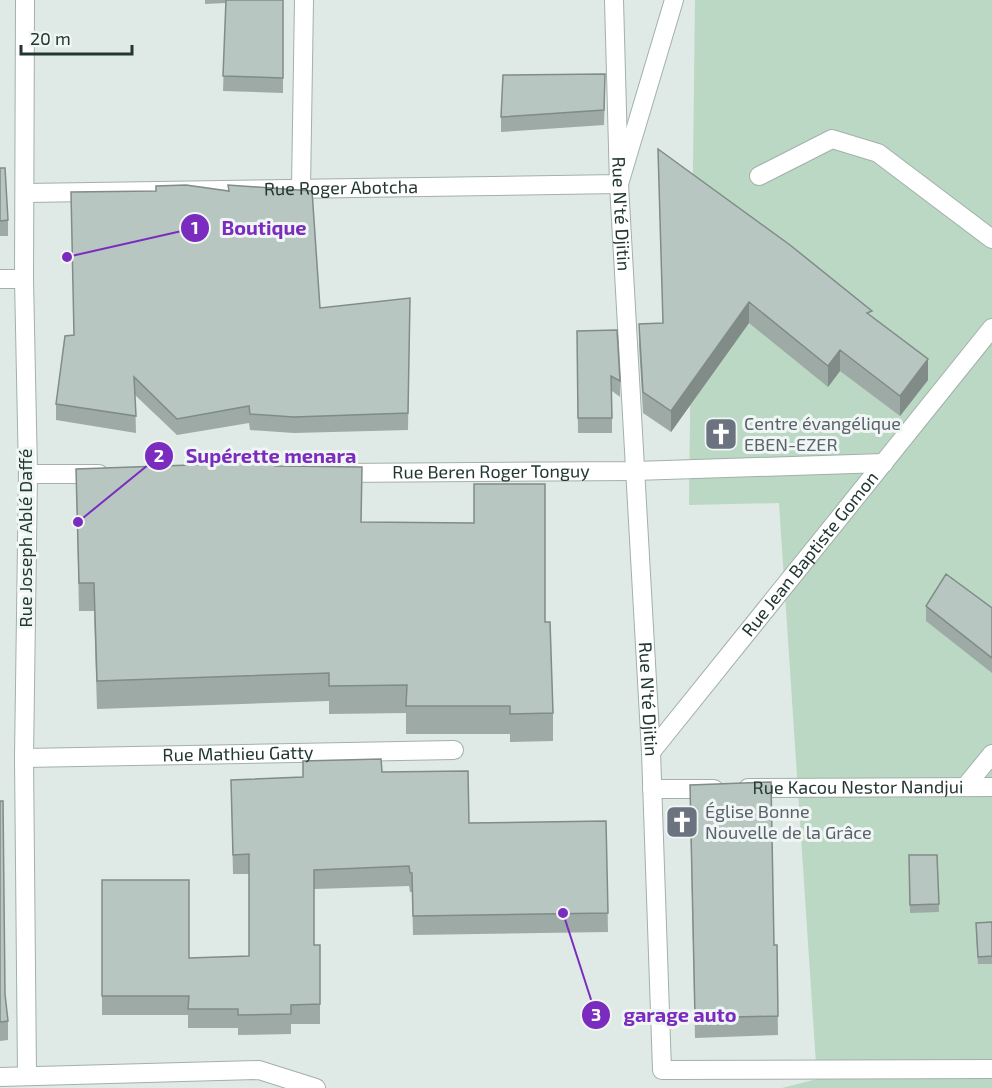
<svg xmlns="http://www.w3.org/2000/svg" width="992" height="1088" font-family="'Exo 2',sans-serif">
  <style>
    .green { fill: #bad8c4 }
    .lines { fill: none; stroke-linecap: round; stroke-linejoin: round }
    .minor-casing { stroke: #a3b0ac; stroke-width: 20 }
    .minor { stroke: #fff; stroke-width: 18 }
    .wall { fill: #9eaaa6 }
    .shaded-wall { fill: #818b87 }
    .building { fill: #b8c6c1; stroke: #818b87; stroke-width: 1.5 }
    .labels { text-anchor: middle; stroke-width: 6; stroke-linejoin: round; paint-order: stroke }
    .street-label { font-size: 18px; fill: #223733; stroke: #eff6f3 }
    .worship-label { font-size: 18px; fill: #5b616d; stroke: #eff6f3; text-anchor: start }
    .leader { fill: none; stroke: #7b2cbf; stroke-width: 2 }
    .callout-dot { fill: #7b2cbf; stroke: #eff6f3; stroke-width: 2 }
    .mark-label { font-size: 18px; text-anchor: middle; font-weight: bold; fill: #fff }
    .callout-label { font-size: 20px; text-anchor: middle; font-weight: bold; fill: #7b2cbf; stroke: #eff6f3; stroke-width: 6; stroke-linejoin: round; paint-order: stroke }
  </style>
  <rect width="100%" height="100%" fill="#dfe9e5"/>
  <path class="green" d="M 695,0 L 992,0 L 992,1088 L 782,1088 L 817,1079 L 779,503 L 689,505 Z"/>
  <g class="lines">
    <g class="minor-casing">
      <g id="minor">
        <path d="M 25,0 L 24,279 L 28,474 L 24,758 L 27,1075"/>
        <path id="s1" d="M 614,0 L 619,184 L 651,752 L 662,1070 L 992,1069"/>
        <path d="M 759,176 L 832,139 L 878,153 L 992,239"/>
        <path d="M 301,188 L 304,0"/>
        <path id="s2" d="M 26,193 L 619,184 L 674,0"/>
        <path d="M 0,279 L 24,279"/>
        <path id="s3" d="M 337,473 L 635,471 L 884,463"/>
        <path d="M 28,474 L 99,474"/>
        <path id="s4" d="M 651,752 L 992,328"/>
        <path id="s5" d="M 24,758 L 454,750"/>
        <path d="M 965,787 L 992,754"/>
        <path id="s6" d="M 748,788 L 992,787"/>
        <path d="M 652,789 L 714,789"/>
        <path d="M 0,1077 L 259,1070 L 316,1088"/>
      </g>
    </g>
    <use href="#minor" class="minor"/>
  </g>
  <path class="wall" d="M 205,0 L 283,0 L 283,93 L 223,91 L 226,3 L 205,4 Z
    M 605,89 L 604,125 L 501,132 L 501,117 Z
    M 658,149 L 872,317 L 928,380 L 900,416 L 840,371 L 828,387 L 749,323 L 671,432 L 643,413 L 639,345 L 639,324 L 663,323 Z
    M 0,168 L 8,220 L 8,236 L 0,236 Z
    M 228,185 L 320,308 L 410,298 L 408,430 L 294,433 L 250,430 L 249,423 L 177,435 L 135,395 L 136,433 L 56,420 L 56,404 L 74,335 L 228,191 Z
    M 577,331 L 620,381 L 620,397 L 612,391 L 612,433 L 578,433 Z
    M 275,466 L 361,522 L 545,622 L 553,713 L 553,741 L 510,742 L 510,734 L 406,734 L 406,713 L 329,714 L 329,701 L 97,709 L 94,611 L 79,611 L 76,469 Z
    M 926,606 L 992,608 L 992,673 L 926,621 Z
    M 303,761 L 382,772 L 469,823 L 606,821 L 608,932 L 413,935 L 412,892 L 410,892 L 409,886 L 314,889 L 314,945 L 320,945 L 320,1024 L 291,1024 L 291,1034 L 238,1035 L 238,1028 L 188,1028 L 188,1015 L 102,1015 L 102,880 L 189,958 L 249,956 L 249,874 L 233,874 L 231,780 L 303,777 Z
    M 0,801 L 5,994 L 8,1021 L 8,1040 L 0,1041 Z
    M 690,804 L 774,945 L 777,945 L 778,1035 L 695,1038 Z
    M 909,855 L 937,855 L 939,912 L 910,913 Z
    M 992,922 L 992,964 L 978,964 L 976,931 Z"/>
  <path class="shaded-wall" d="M 749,302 L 749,323 L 671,432 L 671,411 Z
    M 840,350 L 840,371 L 828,387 L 828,366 Z
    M 928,359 L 928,380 L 900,416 L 900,396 Z"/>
  <path class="building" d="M 226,0 L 283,0 L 283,78 L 223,76 Z
    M 605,74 L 604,110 L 501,117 L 503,75 Z
    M 658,149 L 790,245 L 872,311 L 867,313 L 928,359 L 900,396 L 840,350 L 828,366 L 749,302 L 671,411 L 643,392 L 639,324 L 663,323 Z
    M 0,168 L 5,168 L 8,220 L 0,221 Z
    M 186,185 L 229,191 L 228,185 L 312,191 L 320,308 L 410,298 L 408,413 L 294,417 L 250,414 L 249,406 L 177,419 L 134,377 L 136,416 L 56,404 L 65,336 L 74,335 L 71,192 L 156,191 L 156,186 Z
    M 617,330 L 620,381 L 611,376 L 612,418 L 578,418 L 577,331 Z
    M 274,462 L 275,466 L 362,467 L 361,522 L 474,523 L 474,484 L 545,484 L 545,622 L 550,622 L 553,713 L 510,714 L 510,706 L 406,706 L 407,685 L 329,686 L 329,673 L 97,681 L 94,583 L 79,583 L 76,469 Z
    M 946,574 L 992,608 L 992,658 L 926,606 Z
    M 381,759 L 382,772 L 468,771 L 469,823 L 606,821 L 608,913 L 413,916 L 412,873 L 410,873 L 409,866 L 314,870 L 314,945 L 320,945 L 320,1004 L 291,1005 L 291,1014 L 238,1015 L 238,1009 L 188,1009 L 189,996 L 102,996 L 102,880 L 189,880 L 189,958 L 249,956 L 249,854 L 233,855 L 231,780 L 303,777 L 303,761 Z
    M 771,782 L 774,945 L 777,945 L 778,1016 L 695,1018 L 690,785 Z
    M 0,801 L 3,801 L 5,994 L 8,1021 L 0,1022 Z
    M 909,855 L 937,855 L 939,904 L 910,905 Z
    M 992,922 L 992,956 L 978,957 L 976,923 Z"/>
  <defs>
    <g id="church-square" transform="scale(1.725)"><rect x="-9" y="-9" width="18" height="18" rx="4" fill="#6b7280" stroke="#eff6f3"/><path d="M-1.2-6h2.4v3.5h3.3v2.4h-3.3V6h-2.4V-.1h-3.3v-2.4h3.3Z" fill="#fff"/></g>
  </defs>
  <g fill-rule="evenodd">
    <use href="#church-square" x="721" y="434"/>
    <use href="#church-square" x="682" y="822"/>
  </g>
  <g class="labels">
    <g class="street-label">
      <text dy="6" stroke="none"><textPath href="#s2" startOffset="315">Rue Roger Abotcha</textPath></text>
      <text dy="6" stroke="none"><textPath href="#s1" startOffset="214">Rue N'té Djitin</textPath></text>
      <text dy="6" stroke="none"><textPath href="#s3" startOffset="154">Rue Beren Roger Tonguy</textPath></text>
      <text transform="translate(26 538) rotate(-90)" y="6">Rue Joseph Ablé Daffé</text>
      <text dy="6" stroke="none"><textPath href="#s4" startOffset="254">Rue Jean Baptiste Gomon</textPath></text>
      <text dy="6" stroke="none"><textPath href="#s1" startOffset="700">Rue N'té Djitin</textPath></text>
      <text dy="6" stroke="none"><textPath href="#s5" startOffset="214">Rue Mathieu Gatty</textPath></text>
      <text dy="6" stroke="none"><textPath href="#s6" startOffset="110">Rue Kacou Nestor Nandjui</textPath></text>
    </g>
    <g class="worship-label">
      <text x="744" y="430">Centre évangélique<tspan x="744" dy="21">EBEN-EZER</tspan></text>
      <text x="705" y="818">Église Bonne<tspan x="705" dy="21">Nouvelle de la Grâce</tspan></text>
    </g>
  </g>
  <path class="leader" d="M67 257L195 228M78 522L159 456M563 913L596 1015"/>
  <g class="callout-dot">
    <circle cx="67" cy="257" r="6"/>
    <circle cx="78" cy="522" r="6"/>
    <circle cx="563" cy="913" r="6"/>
    <circle cx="195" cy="228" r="15"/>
    <circle cx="159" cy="456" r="15"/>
    <circle cx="596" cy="1015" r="15"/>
  </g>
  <g class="mark-label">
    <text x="195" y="234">1</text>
    <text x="159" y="462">2</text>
    <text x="596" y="1021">3</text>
  </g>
  <g class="callout-label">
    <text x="264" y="235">Boutique</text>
    <text x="271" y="463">Supérette menara</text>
    <text x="680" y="1022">garage auto</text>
  </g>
  <path d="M21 45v9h111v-9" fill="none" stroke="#223733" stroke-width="3"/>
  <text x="30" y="45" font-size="18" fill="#223733" stroke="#eff6f3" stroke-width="4.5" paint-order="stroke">20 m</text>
</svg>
